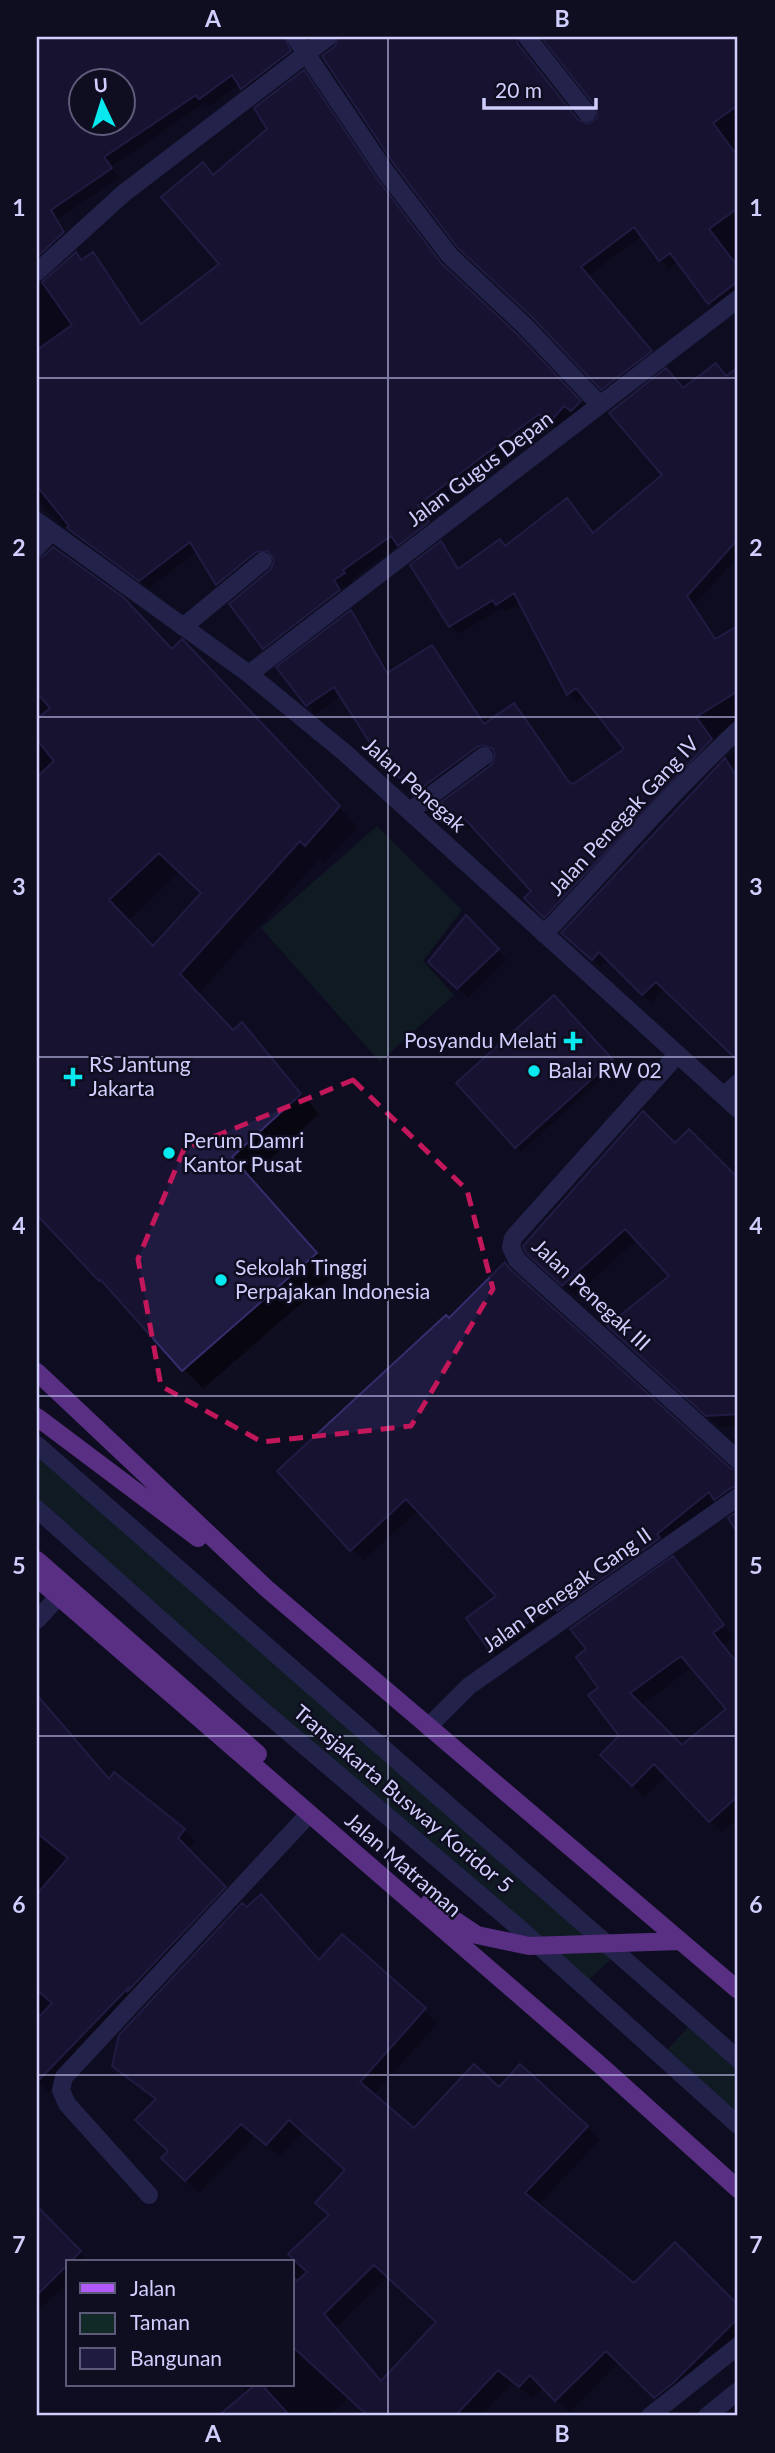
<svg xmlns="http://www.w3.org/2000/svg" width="775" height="2453" font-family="Lato,sans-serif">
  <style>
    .green { fill: #112a27 }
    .shadow { fill: #0007; fill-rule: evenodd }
    .building { fill: #1f1a40; stroke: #352d6b; stroke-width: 2; fill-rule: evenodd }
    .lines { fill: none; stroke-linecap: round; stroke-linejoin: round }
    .lane { stroke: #3a3c7d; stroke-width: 18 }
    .street { stroke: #3a3c7d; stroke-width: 18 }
    .primary { stroke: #b259f9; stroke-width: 18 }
    .marked { fill: none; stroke: #c2185b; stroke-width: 5; stroke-dasharray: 14 9; stroke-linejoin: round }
    .grid { fill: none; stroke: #d0cefd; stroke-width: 2; stroke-opacity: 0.55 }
    .poi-dot { fill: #08e8ef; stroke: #0f0d20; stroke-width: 2.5 }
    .labels { text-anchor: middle; stroke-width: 5; stroke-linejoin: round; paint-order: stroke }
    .street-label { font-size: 21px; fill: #d0cefd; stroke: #0f0d20 }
    .poi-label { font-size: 21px; fill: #d0cefd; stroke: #0f0d20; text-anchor: start }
    .neatline { fill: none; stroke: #d0cefd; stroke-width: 2.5 }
    .grid-label { font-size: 23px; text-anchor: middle; font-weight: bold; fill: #d0cefd }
  </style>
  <rect width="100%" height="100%" fill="#0f0d20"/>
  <path class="green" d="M 377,826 L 462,910 L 423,961 L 454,995 L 380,1062 L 261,928 Z
    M 37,1445 L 619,1952 L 583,1985 L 37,1509 Z
    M 695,2020 L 738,2059 L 738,2125 L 662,2055 Z"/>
  <path class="shadow" d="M 37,37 L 297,37 L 292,47 L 298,60 L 251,97 L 240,84 L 209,107 L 205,103 L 112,166 L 119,178 L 58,219 L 72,241 L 37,276 ZM 80,80 L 122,80 L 122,122 L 80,122 Z
    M 340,37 L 529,37 L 524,48 L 526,55 L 581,124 L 594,124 L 600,117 L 598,105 L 543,37 L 738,37 L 738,288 L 714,306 L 679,262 L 669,269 L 642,236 L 588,276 L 652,352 L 633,366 L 640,375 L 611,397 L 539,322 L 341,41 Z
    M 303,72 L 312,81 L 384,188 L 448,272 L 515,334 L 588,411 L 581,419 L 574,413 L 559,430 L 549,422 L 425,514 L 436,531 L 408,553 L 399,545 L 351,580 L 353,583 L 341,589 L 347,600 L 273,657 L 264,648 L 272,570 L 277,558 L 265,560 L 226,593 L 217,584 L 197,552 L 149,588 L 94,546 L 93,526 L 78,537 L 60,524 L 37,500 L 37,284 L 41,285 L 76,254 L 83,261 L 93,254 L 101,263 L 143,325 L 221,265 L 214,177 L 269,129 Z
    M 716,365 L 727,378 L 738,369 L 738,557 L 694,605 L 717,640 L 738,627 L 738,731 L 553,925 L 526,898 L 534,891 L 473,826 L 468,830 L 460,821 L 493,766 L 497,754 L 493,752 L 486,755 L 426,799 L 412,783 L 409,785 L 392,765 L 391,767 L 383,759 L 342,696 L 316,714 L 279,668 L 351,612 L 359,621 L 390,674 L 432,647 L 441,656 L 486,725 L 513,706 L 522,714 L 573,787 L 626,750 L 585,696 L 577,702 L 568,694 L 521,602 L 506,612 L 502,608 L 459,634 L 451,626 L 412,565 L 441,544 L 460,570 L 506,547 L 567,501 L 594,534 L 665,476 L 684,390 Z
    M 56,584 L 172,651 L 205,664 L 358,827 L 325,864 L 320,859 L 198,995 L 234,1032 L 242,1025 L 261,1044 L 319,1114 L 250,1178 L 335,1274 L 203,1389 L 37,1212 L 37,603 ZM 180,872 L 203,893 L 153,948 L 128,921 Z
    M 738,748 L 738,1061 L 665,989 L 651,1003 L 609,959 L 601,967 L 571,941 L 673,814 Z
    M 466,918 L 507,960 L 468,998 L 431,962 Z
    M 554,997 L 616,1066 L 521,1152 L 458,1083 Z
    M 689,1131 L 738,1181 L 738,1426 L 720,1427 L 621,1338 L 671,1276 L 638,1239 L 575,1296 L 540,1265 Z
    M 517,1276 L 729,1470 L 738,1473 L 738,1503 L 502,1661 L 490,1649 L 498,1596 L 419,1510 L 363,1561 L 352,1549 L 449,1320 Z
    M 673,1559 L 685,1571 L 734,1637 L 723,1646 L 738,1664 L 738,1818 L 722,1833 L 667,1775 L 644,1797 L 602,1755 L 621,1736 L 601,1688 ZM 693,1667 L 728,1709 L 682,1747 L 640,1706 Z
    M 37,1706 L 58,1722 L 109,1780 L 184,1830 L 195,1842 L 188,1851 L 236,1899 L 49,2093 L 37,2081 Z
    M 342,1937 L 438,2023 L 373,2096 L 414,2131 L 499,2089 L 587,2127 L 600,2140 L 538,2206 L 634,2285 L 675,2244 L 738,2307 L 738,2344 L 668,2410 L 620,2362 L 570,2413 L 544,2387 L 533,2399 L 513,2382 L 481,2416 L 369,2416 L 349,2398 L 327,2416 L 221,2416 L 247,2394 L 240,2385 L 292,2385 L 292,2265 L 330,2215 L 346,2170 L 303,2132 L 280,2157 L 256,2135 L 199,2193 L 164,2158 L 170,2151 L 156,2100 L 128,2079 L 114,2065 L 320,1962 ZM 388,2277 L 438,2323 L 382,2382 L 336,2328 Z
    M 42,2214 L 89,2262 L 68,2262 L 68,2283 L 40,2310 L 37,2309 L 37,2219 Z"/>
  <path class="building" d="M 37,37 L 284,37 L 291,51 L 241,89 L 232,75 L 199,99 L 196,95 L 104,157 L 112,168 L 51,210 L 64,232 L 37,257 ZM 80,80 L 122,80 L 122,122 L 80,122 Z
    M 339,37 L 516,37 L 518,44 L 578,120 L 588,124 L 597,118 L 596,107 L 541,37 L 738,37 L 738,105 L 713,123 L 738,157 L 738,208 L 709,229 L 738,267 L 738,281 L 708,304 L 670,253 L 659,261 L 634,227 L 581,267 L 652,351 L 601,390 L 532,317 L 458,248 L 394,164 L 322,56 L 335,46 Z
    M 304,70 L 376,177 L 441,263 L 516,333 L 581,401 L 571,411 L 564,406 L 549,423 L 539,414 L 418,505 L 429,522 L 398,546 L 391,536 L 343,570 L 345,573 L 334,580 L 340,590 L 263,649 L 229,604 L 271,569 L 274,560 L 268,551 L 256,552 L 216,585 L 190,542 L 139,581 L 67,528 L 69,526 L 37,486 L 37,350 L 72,325 L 42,282 L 76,252 L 81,260 L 93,252 L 141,324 L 219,264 L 161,197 L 203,162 L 213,175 L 267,129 L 254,108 Z
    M 716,363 L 726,376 L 738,367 L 738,539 L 687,596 L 715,639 L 738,626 L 738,691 L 696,717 L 712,739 L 544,918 L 524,898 L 531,891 L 464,818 L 459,822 L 441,802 L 491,765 L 495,755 L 493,749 L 483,745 L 477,747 L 416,792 L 404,775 L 399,778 L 384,757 L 381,760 L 334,687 L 306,706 L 276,667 L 351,610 L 387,673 L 432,645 L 484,724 L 514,703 L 569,782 L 573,784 L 624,749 L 576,688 L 567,695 L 514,593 L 496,605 L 493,600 L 449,627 L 410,565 L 441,541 L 458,569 L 500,539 L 505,546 L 567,498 L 593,533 L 662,475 L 609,413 L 666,368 L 683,388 Z
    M 53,547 L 123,597 L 172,649 L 182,639 L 185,642 L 340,806 L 305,846 L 300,841 L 180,974 L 233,1030 L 242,1022 L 301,1094 L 232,1157 L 317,1253 L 182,1371 L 100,1279 L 99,1281 L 37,1215 L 37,777 L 54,761 L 37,740 L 37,719 L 50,708 L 37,693 L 37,558 L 45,555 ZM 159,853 L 201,893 L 153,946 L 109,900 Z
    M 725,758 L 738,779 L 738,1061 L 656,982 L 642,995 L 599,952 L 592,960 L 561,933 Z
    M 466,915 L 499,949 L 457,989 L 428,962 Z
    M 554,995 L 613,1060 L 515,1148 L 456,1083 Z
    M 643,1111 L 675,1143 L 689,1129 L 738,1178 L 738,1414 L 706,1416 L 607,1326 L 669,1276 L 625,1229 L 562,1286 L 526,1253 L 523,1246 Z
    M 505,1262 L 509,1268 L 730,1468 L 738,1471 L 738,1486 L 731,1488 L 714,1500 L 709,1492 L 657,1534 L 660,1538 L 557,1611 L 552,1605 L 489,1650 L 466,1618 L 496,1596 L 406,1499 L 350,1551 L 277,1471 L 446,1315 L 449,1318 Z
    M 738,1511 L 738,1534 L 728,1518 Z
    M 673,1556 L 724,1625 L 713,1633 L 738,1664 L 738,1796 L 709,1822 L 654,1764 L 632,1786 L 600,1755 L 619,1736 L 588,1695 L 598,1688 L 576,1657 L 586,1649 L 570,1629 ZM 681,1656 L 726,1709 L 682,1745 L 630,1693 Z
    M 37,1695 L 109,1779 L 114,1772 L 185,1829 L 178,1838 L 226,1887 L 127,1992 L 129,1987 L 37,2082 L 37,2019 L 52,2003 L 37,1990 L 37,1894 L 68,1858 L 37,1833 Z
    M 261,1894 L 319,1960 L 342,1934 L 426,2008 L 360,2082 L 414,2128 L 474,2064 L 499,2087 L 520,2064 L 588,2126 L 525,2193 L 634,2283 L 675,2242 L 738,2305 L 738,2318 L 673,2383 L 654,2398 L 606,2351 L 555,2401 L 530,2375 L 519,2387 L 498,2370 L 455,2416 L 368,2416 L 292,2346 L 292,2276 L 297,2281 L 307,2272 L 288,2254 L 329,2215 L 315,2203 L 345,2170 L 289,2120 L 266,2145 L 241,2124 L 185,2181 L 161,2158 L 168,2151 L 135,2120 L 156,2099 L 112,2066 L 119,2035 L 242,1903 L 247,1907 ZM 374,2265 L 436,2322 L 381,2381 L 324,2314 Z
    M 37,2206 L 81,2251 L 37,2295 Z
    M 255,2385 L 262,2385 L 290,2416 L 218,2416 Z"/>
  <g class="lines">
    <path class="lane" d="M 37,1445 L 738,2059
      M 37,1509 L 254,1703 L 518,1927 L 738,2125
      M 650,2416 L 738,2346
      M 707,2416 L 738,2391"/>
    <path class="street" d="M 295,37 L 385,171 L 450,256 L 524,325 L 600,405
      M 527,37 L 587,113
      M 37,272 L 124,193 L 328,37
      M 37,521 L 249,674 L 344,752 L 738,1109
      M 37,547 L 51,532
      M 183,627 L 263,561
      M 249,674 L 738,299
      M 410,811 L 484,756
      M 544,934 C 609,866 669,794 738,730
      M 677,1055 L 513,1238 L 511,1247 L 517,1260 L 738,1460
      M 725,1095 L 738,1083
      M 37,1620 L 58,1597
      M 428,1727 L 469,1686 L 738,1497
      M 149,2195 L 67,2104 L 61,2090 L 64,2077 L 309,1814"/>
    <path class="primary" d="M 37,1372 L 266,1588 L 738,1990
      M 37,1417 L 198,1538
      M 37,1560 L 258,1754
      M 37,1578 L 600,2065 L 738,2189
      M 429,1903 L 477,1935 L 529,1946 L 680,1941"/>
  </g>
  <path d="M0 0H775V2453H0ZM 353,1080 L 467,1190 L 493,1289 L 411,1426 L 262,1442 L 161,1386 L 138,1259 L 184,1149 Z" fill="#0f0d20" fill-opacity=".55" fill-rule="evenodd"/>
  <path class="marked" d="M 353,1080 L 467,1190 L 493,1289 L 411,1426 L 262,1442 L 161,1386 L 138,1259 L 184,1149 Z"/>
  <path class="grid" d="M 388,37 L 388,2416M 37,378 L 738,378M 37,717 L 738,717M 37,1057 L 738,1057M 37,1396 L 738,1396M 37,1736 L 738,1736M 37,2075 L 738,2075"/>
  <g class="poi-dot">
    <path d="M569.5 1030.5h7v7h7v7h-7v7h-7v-7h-7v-7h7z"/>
    <circle cx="534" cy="1071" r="7"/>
    <path d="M69.5 1066.5h7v7h7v7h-7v7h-7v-7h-7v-7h7z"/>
    <circle cx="169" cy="1153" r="7"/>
    <circle cx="221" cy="1280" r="7"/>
  </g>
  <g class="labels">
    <g class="street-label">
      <text transform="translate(480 469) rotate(-37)" y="7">Jalan Gugus Depan</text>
      <text transform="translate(414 785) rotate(42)" y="7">Jalan Penegak</text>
      <text transform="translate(624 816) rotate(-47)" y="7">Jalan Penegak Gang IV</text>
      <text transform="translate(591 1295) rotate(43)" y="7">Jalan Penegak III</text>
      <text transform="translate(567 1590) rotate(-35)" y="7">Jalan Penegak Gang II</text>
      <text transform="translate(403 1799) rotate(40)" y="7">Transjakarta Busway Koridor 5</text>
      <text transform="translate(403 1865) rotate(41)" y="7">Jalan Matraman</text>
    </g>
    <g class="poi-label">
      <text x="557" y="1048" text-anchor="end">Posyandu Melati</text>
      <text x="89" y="1072">RS Jantung<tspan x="89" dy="24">Jakarta</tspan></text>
      <text x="548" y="1078">Balai RW 02</text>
      <text x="183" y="1148">Perum Damri<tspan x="183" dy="24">Kantor Pusat</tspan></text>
      <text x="235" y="1275">Sekolah Tinggi<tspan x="235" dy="24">Perpajakan Indonesia</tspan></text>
    </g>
  </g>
  <rect width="775" height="2453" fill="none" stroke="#0f0d20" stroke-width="77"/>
  <rect x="66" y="2260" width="228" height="126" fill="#0f0d20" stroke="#5c5a78" stroke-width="2"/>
  <rect x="80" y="2283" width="35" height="10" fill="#b259f9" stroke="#5c5a78" stroke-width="2"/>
  <text x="130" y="2296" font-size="21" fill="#d0cefd">Jalan</text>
  <rect x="80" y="2313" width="35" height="21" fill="#112a27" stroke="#5c5a78" stroke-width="2"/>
  <text x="130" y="2330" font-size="21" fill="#d0cefd">Taman</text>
  <rect x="80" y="2348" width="35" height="21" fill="#1f1a40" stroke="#5c5a78" stroke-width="2"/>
  <text x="130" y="2366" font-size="21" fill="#d0cefd">Bangunan</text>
  <g transform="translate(102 102) rotate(356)"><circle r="33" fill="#0f0d20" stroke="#5c5a78" stroke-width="2"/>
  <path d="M0-5L12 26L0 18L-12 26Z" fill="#08e8ef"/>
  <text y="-10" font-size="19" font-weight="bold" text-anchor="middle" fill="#d0cefd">U</text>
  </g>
  <path d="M484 98v10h112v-10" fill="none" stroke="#d0cefd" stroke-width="3.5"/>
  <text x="495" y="98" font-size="21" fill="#d0cefd" stroke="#0f0d20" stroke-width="5" paint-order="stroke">20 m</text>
  <rect x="38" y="38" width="698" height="2376" class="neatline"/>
  <g class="grid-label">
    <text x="213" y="27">A</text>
    <text x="562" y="27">B</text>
    <text x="19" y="216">1</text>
    <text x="756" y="216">1</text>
    <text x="19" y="556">2</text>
    <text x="756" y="556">2</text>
    <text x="19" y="895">3</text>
    <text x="756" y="895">3</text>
    <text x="19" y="1234">4</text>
    <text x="756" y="1234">4</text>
    <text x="19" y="1574">5</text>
    <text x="756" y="1574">5</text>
    <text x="19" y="1913">6</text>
    <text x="756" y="1913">6</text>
    <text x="19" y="2253">7</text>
    <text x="756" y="2253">7</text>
    <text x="213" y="2442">A</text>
    <text x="562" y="2442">B</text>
  </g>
</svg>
